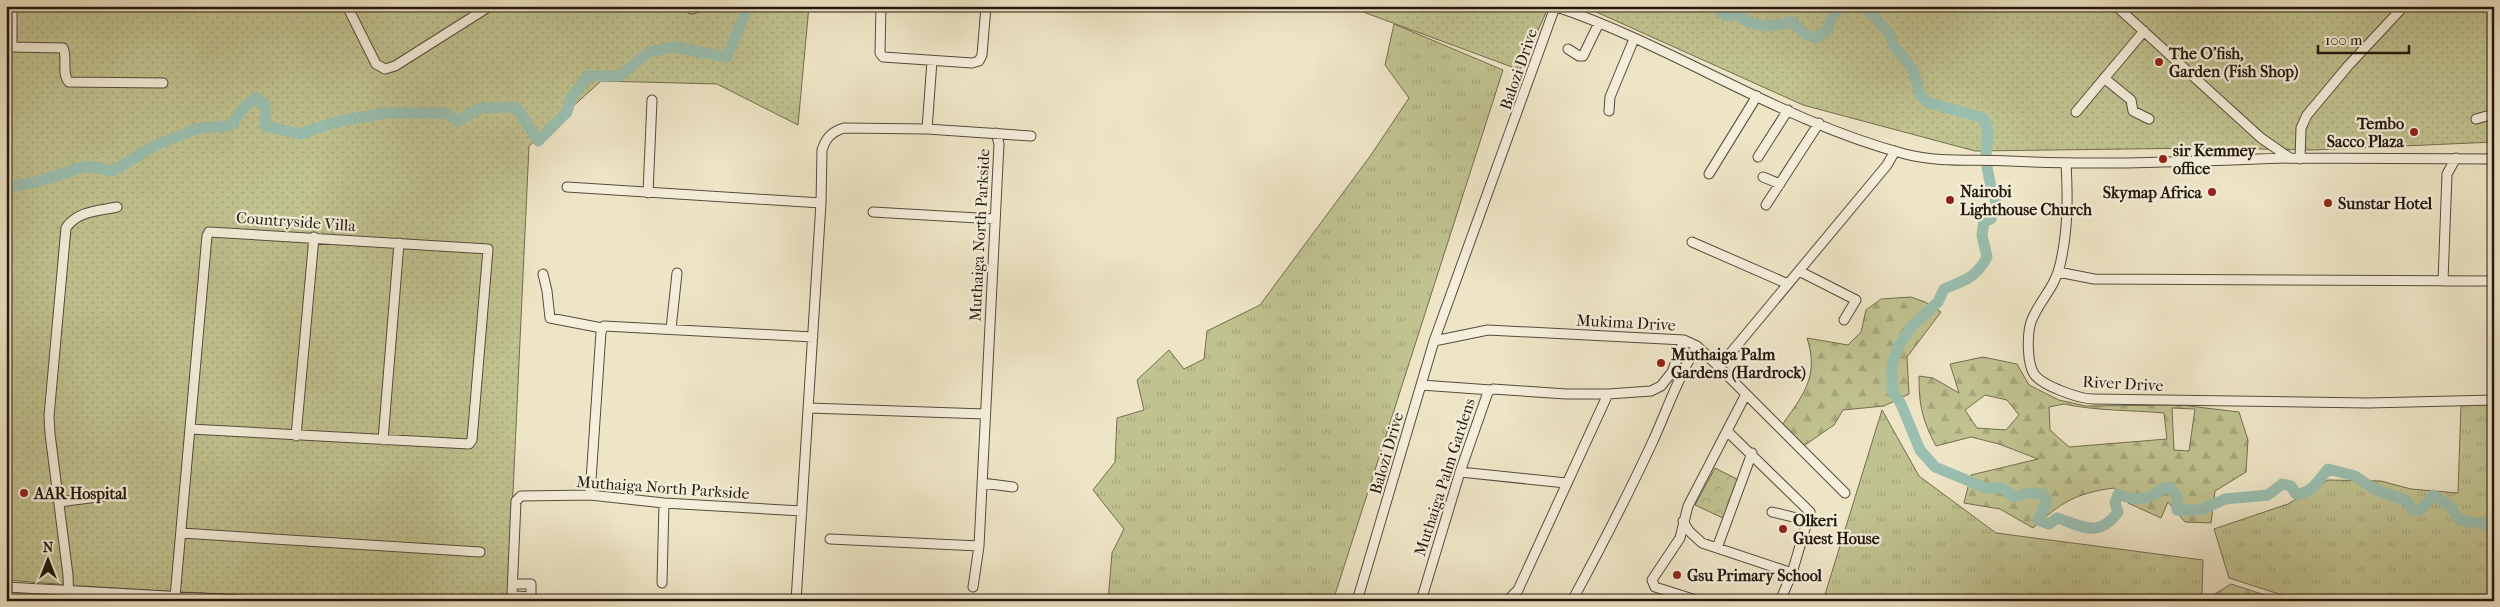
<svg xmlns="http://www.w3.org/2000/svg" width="2500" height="607" font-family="'IM FELL French Canon',serif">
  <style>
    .grass { fill: url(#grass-tufts); stroke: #726d4e }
    .forest { fill: url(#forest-firs); stroke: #726d4e; fill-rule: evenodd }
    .park { fill: url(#park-crowns); stroke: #726d4e }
    .garden { fill: url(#garden-dots); stroke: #726d4e }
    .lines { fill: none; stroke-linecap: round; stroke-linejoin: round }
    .river { stroke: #9abfb0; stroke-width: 11 }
    .minor-casing { stroke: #564b3b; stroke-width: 11 }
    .minor { stroke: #f4eeda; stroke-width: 9 }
    .poi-dot { fill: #8f2418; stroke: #f4eeda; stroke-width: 2 }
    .labels { text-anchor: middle; stroke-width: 4.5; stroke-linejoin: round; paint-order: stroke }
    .poi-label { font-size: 16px; font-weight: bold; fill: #24180d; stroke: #f4eeda; text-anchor: start }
    .street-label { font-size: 16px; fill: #24180d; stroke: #f4eeda }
  </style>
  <defs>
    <pattern id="grass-tufts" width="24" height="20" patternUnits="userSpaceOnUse" patternTransform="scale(1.25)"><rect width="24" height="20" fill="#c0c290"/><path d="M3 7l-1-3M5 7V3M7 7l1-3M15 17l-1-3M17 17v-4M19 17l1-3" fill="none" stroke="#a5a67b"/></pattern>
    <pattern id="forest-firs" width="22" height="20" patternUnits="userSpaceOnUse" patternTransform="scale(1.25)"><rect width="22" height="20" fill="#c0c290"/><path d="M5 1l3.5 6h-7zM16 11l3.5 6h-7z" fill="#a5a67b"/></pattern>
    <pattern id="park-crowns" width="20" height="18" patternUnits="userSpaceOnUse" patternTransform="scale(1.25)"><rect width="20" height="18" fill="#c0c290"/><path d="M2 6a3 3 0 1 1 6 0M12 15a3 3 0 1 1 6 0" fill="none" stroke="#a5a67b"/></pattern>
    <pattern id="garden-dots" width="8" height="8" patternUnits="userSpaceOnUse" patternTransform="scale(1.25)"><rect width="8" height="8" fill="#c0c290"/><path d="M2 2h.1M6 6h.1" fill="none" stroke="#a5a67b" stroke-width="1.8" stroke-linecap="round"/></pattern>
  </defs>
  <rect width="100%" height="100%" fill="#eee5c6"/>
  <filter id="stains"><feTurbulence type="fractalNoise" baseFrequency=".004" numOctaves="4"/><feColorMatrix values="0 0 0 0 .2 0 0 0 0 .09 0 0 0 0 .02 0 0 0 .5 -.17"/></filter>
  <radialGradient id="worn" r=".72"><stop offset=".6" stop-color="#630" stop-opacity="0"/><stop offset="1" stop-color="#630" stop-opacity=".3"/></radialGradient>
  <path class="grass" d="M 1394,24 L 1503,70 L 1333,601 L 1108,601 L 1112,553 L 1124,529 L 1093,490 L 1115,462 L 1117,418 L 1144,410 L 1137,380 L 1169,350 L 1184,369 L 1204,359 L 1207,331 L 1260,305 L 1371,155 L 1409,98 L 1385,65 Z
    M 2461,404 L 2494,405 L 2494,601 L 2301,601 L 2229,578 L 2214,529 L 2288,504 L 2328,480 L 2381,481 L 2411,489 L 2458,493 Z
    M 1882,410 L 1919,476 L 1996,533 L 2203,560 L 2202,594 L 2192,601 L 1823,601 Z"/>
  <path class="forest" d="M 1911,297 L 1925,302 L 1941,312 L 1907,357 L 1909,394 L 1884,406 L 1843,410 L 1834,425 L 1802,447 L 1780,428 C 1802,396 1820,378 1807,338 L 1848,345 L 1861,332 L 1866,310 L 1881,299 Z
    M 1983,357 L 2017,364 L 2029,385 L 2059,400 L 2086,406 L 2181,405 L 2239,412 L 2248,440 L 2246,472 L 2215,491 L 2211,523 L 2185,522 L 2168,502 L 2161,518 L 2128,503 L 2114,488 C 2076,493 2060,503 2033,528 L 2000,509 L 1964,503 L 1971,475 L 2038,459 L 1999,444 L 1971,437 L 1936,446 C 1922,419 1919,406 1919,376 L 1933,378 L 1959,393 L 1950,364 ZM 1985,395 L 2007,400 L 2019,415 L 2006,430 L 1977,428 L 1965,410 ZM 2064,404 C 2097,411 2130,410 2164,413 L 2167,439 L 2069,447 L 2050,430 L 2049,407 ZM 2172,408 L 2195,409 L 2189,451 L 2174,450 Z
    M 2231,584 L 2283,601 L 2204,601 Z"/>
  <path class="park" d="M 1715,468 L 1741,481 L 1727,520 L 1695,505 Z"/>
  <path class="garden" d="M 6,6 L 809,6 L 798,125 L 717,84 L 601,81 L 529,146 L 508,601 C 341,601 173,594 6,580 Z
    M 1347,6 L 1549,6 L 1520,70 Z
    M 1583,6 L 2494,6 L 2494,142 L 2313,150 L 2205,148 L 1975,151 L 1803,105 Z"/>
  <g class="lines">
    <path class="river" d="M 1696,6 L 1702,6
      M 1711,6 L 1728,16 L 1736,14 C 1754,29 1770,27 1792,22 L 1806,35 L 1816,38 L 1827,31 L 1833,14 L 1844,6
      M 1865,6 L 1889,33 L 1894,46 L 1913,70 L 1920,94 L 1927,102 L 1983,118 L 1988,131 L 1986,156
      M 1987,167 L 1992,193 L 1997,204 L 1991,219 L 1984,222 L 1982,235 L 1987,257 C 1976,278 1965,280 1944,289 L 1938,302 L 1912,326 L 1898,347 L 1892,364 L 1892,390 L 1901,404 L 1920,450 L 1935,467 L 1986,488 L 2002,488 L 2014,497 L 2027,493 L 2043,494 L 2047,503 L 2038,520 L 2049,524 L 2057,518 C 2083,526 2098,539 2118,512 L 2115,503 L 2118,495 C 2130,498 2140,501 2152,496 C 2159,492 2161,488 2170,487 L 2177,497 L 2177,510 L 2201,510 L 2225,499 L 2268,495 L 2282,484 L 2291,486 L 2296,494 C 2311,494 2319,480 2328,469 L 2355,476 L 2374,489 L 2407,501 L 2413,510 L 2421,510 L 2433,495 L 2451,507 L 2459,520 L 2482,524 L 2490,528 L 2494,524
      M 6,187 L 33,183 L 86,166 L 113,171 L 152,147 L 196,129 L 232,125 L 243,108 L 256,98 L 265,105 L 265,126 L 300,134 L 340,121 L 386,113 L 445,113 L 458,121 L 480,108 L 516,107 L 538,141 L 567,112 L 571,98 L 588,76 L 620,76 L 649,52 L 675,47 L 727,57 L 748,6"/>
    <g class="minor-casing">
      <path id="minor" d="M 347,6 L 376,64 L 385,69 L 395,66 L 490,6
        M 687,6 L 692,9 L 701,6
        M 881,6 L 880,53 L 883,57 L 972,63 L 979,61 L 982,55 L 986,6
        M 1554,6 C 1674,46 1782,122 1905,154 C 1940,163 1974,159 2009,161 C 2102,166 2197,161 2290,158
        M 2116,6 L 2261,138 L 2290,158 L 2494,159
        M 6,47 L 12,47 L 12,6
        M 12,47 L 63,48 C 68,58 61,74 69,82 L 163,83
        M 1568,49 L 1579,56 L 1583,56 L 1599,23
        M 2104,78 L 2131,100 L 2133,111 L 2149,119
        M 1609,111 L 1610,97 L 1634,39
        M 2076,112 L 2144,31
        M 2476,119 L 2494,114
        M 927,129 L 932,61
        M 1758,157 L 1788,110
        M 2300,159 L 2301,128 L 2307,115 L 2348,66 L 2404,6
        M 2066,163 C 2068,198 2068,231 2060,265 C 2055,288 2038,302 2031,322 C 2027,335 2027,363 2034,374 C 2042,386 2080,399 2093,399 L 2368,403 L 2494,400
        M 1709,174 L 1757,96
        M 1763,177 L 1780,184
        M 567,187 L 821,203
        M 648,193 L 652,100
        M 1766,205 L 1819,123
        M 873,212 L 995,219
        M 1692,242 L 1788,284
        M 1799,271 L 1856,300 L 1844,320
        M 2058,272 L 2094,279 L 2494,281
        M 543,274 L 547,291 L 550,318 L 602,328
        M 2443,281 L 2447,174 L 2456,158
        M 671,329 L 677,273
        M 1434,341 L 1488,330 L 1684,340 L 1697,346 L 1719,367 L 1845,493
        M 1719,367 L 1887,165 L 1895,151
        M 1421,385 L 1491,390
        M 809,408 L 985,414
        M 1727,431 L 1810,512 L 1792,573 L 1780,601
        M 296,436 L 314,237
        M 383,440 L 399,243
        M 1460,472 L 1566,483
        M 982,483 L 1013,487
        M 590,495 L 601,332 L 604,326 L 813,337
        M 59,502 L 105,496
        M 1772,512 L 1809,521
        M 1683,521 L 1689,531 L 1702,543 L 1792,573
        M 181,533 L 480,552
        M 830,539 L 979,546
        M 1717,548 L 1752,453
        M 662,583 L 664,503
        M 513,584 L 531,584 L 531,597 L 515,596 L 512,594 L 516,501 L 521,496 L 590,495 L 664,503 L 802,511
        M 6,587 L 256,601
        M 973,587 L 979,546 L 999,144 L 996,133
        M 175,597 L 207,236 L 209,232 L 488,249 L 472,440 L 469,444 L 190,429
        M 69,601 L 68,575 L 50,434 L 49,416 L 66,228 C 77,211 98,211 117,207
        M 796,601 L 821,203 L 822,150 C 826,138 831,132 844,128 L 927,129 L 1031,136
        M 1357,601 L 1434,341 L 1555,7
        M 1421,601 L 1460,472 L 1488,392 L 1493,389 L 1566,394 L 1608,394 L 1651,391 L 1661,386 L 1672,372 L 1684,340
        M 1507,601 L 1518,590 L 1608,394
        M 1572,601 C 1600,549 1627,497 1652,443 C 1667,411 1678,376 1697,346
        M 1699,601 L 1655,587 L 1652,580 L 1680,538 L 1688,506 L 1746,394"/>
    </g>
    <use href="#minor" class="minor"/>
  </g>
  <g class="poi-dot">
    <circle cx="2159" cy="62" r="5"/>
    <circle cx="2414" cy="132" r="5"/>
    <circle cx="2163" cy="159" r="5"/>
    <circle cx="2212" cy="192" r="5"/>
    <circle cx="1950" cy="200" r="5"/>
    <circle cx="2328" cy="203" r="5"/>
    <circle cx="1661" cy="363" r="5"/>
    <circle cx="24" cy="493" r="5"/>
    <circle cx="1783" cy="529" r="5"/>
    <circle cx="1677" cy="575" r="5"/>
  </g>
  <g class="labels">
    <g class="poi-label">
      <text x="2169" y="59">The O'fish,<tspan x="2169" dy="18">Garden (Fish Shop)</tspan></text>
      <text x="2404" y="129" text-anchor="end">Tembo<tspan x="2404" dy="18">Sacco Plaza</tspan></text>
      <text x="2173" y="156">sir Kemmey<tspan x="2173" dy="18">office</tspan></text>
      <text x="1960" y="197">Nairobi<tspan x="1960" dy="18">Lighthouse Church</tspan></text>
      <text x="2202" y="198" text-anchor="end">Skymap Africa</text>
      <text x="2338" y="209">Sunstar Hotel</text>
      <text x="1671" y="360">Muthaiga Palm<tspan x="1671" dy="18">Gardens (Hardrock)</tspan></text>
      <text x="34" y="499">AAR Hospital</text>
      <text x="1793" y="526">Olkeri<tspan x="1793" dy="18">Guest House</tspan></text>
      <text x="1687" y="581">Gsu Primary School</text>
    </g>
    <g class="street-label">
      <text transform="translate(1518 69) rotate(-71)" y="6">Balozi Drive</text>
      <text transform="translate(296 221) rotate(4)" y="6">Countryside Villa</text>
      <text transform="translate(979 235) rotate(-87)" y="6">Muthaiga North Parkside</text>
      <text transform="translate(1626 322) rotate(3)" y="6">Mukima Drive</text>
      <text transform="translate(2123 383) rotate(3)" y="6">River Drive</text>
      <text transform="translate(1386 453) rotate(-74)" y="6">Balozi Drive</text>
      <text transform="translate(1444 477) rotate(-72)" y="6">Muthaiga Palm Gardens</text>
      <text transform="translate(663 487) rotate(4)" y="6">Muthaiga North Parkside</text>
    </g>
  </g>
  <rect width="2500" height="607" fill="none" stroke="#eee5c6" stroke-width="25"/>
  <rect x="8" y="8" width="2485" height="592" fill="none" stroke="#24180d" stroke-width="2.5"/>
  <rect x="12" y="12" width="2475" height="582" fill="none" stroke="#24180d"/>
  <g transform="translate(48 560)" stroke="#f4eeda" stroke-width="4" paint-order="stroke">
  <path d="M0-4L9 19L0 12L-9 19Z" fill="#24180d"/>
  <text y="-8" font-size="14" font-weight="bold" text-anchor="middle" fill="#24180d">N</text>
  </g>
  <path d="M2318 45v8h91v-8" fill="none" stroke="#24180d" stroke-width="2.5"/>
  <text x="2325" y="45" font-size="15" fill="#24180d" stroke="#f4eeda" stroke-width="4" paint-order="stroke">100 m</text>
  <rect width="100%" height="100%" filter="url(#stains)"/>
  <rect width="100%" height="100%" fill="url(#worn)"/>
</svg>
